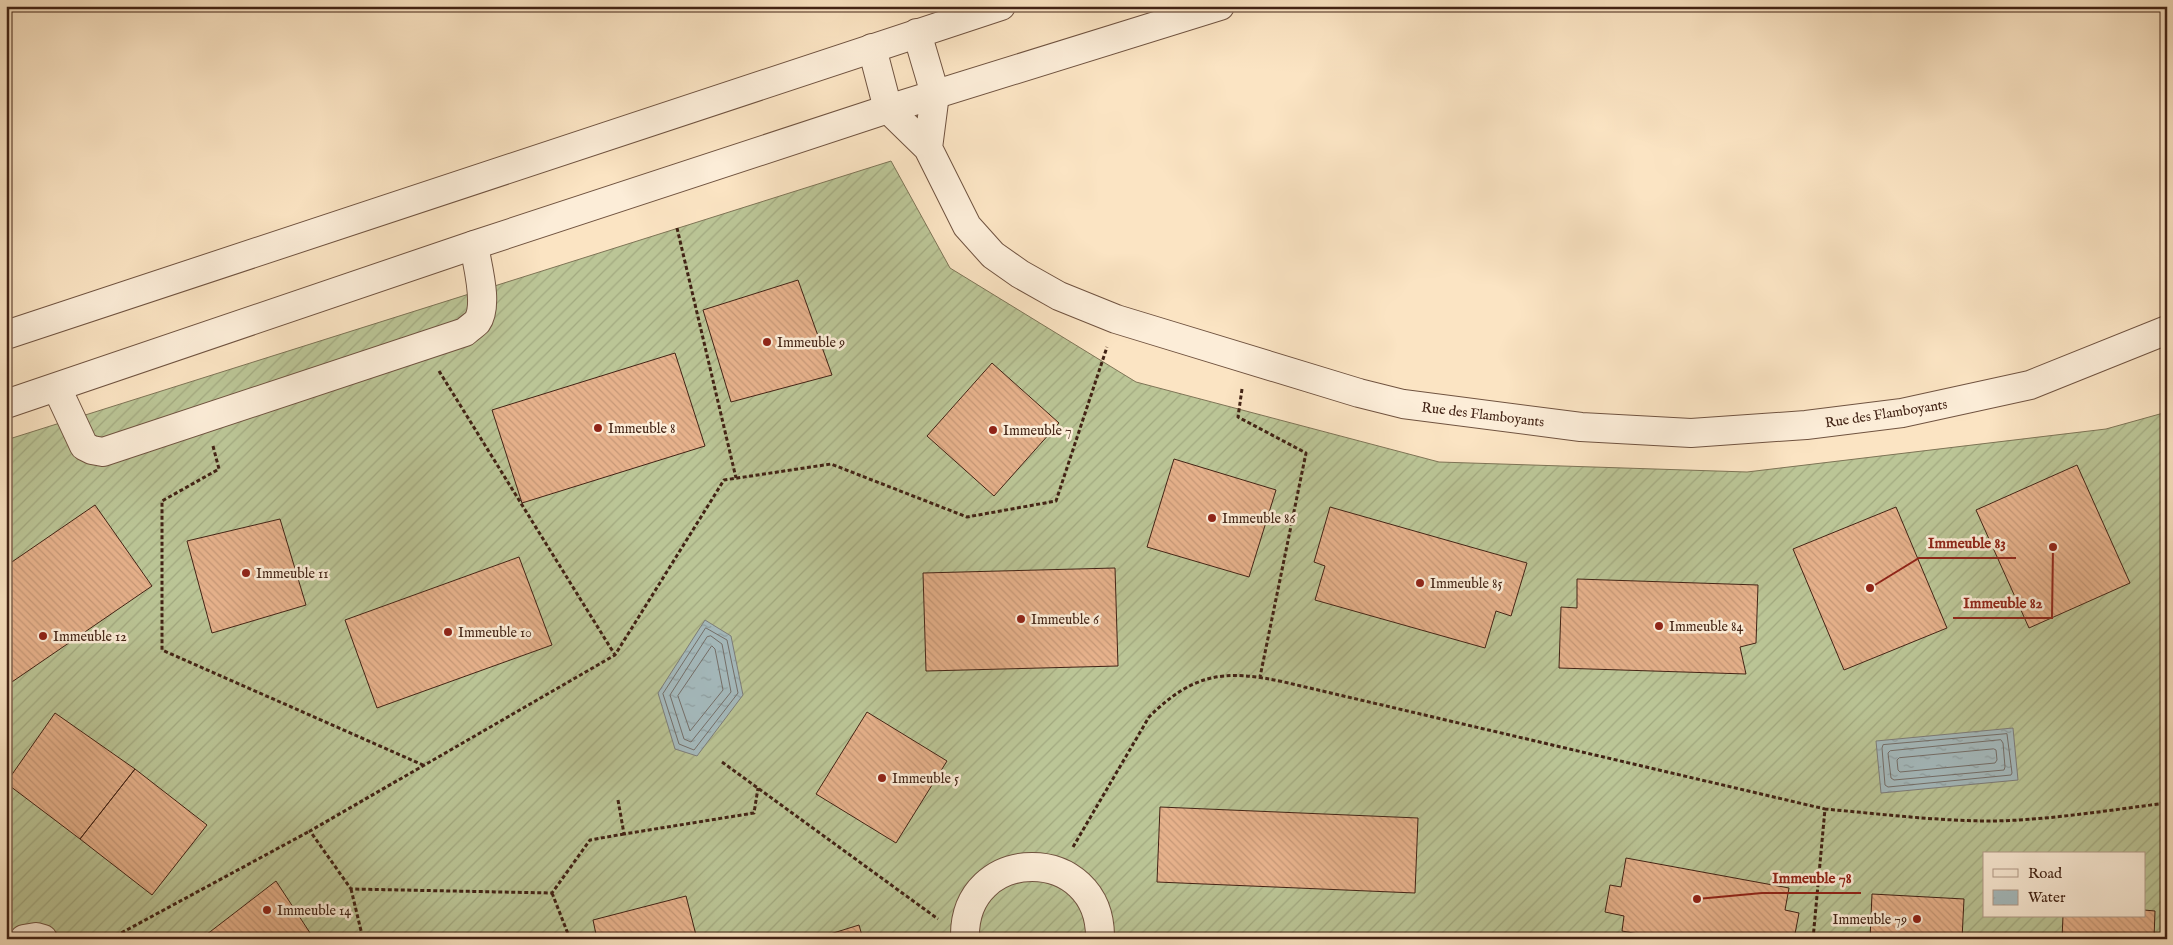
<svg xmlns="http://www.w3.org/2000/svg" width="2173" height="945" font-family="'IM FELL English',serif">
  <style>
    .garden { fill: url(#garden-furrows); stroke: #7e7456; fill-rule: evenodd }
    .water { fill: url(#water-ripples); stroke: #7d7e7b }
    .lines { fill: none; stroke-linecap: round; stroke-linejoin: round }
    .shore { stroke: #746f6a; stroke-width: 1 }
    .building { fill: url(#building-back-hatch); stroke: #422315 }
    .minor-casing { stroke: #705340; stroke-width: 30 }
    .tertiary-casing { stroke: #705340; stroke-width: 30 }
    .path { stroke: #422315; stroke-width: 3; stroke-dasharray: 4 2.5; stroke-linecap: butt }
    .minor { stroke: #fcedd8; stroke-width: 28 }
    .tertiary { stroke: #fcedd8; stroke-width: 28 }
    .poi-dot { fill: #8f2418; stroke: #fcedd8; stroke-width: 2 }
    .labels { text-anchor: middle; stroke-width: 5; stroke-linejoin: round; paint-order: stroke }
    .poi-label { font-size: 14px; fill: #422315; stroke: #fcedd8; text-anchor: start }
    .street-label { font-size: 14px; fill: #422315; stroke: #fcedd8 }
    .leader { fill: none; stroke: #8f2418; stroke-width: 2 }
    .callout-dot { fill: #8f2418; stroke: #fcedd8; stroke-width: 2 }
    .callout-label { font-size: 15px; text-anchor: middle; font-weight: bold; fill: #8f2418; stroke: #fcedd8; stroke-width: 5; stroke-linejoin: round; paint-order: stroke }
  </style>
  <defs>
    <pattern id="garden-furrows" width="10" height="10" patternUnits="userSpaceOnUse" patternTransform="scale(1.25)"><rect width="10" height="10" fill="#bbc596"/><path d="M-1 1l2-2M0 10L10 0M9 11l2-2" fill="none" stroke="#a2a980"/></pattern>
    <pattern id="water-ripples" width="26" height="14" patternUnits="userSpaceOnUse" patternTransform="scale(1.25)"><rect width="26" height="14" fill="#a5bbbf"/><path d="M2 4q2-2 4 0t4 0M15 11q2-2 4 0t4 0" fill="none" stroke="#8fa0a3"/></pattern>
    <pattern id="building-back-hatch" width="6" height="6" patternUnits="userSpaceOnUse" patternTransform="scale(1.25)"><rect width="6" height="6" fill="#e6b18b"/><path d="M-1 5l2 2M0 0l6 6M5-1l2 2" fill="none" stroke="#c69877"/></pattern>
  </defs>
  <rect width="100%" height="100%" fill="#fbe4c3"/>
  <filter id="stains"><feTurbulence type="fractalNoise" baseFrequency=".004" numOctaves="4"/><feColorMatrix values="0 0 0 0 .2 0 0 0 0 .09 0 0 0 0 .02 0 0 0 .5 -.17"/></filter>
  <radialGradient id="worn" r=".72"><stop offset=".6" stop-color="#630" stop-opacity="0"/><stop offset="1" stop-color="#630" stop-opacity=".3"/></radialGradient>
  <path class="garden" d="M 891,161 L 950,268 L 1136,382 L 1439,462 L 1747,472 L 2106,429 L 2167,412 L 2167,939 L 6,939 L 6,440 ZM 1984,854 L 2144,854 L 2144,916 L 1984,916 Z"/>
  <path class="water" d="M 705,620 L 731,636 L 743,695 L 697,756 L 675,749 L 658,693 Z
    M 2013,728 L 2018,780 L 1881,793 L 1876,741 Z"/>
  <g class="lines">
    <path class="shore" d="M 706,628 L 727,640 L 738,693 L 694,750 L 679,744 L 663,694 Z
      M 711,636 L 722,644 L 731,692 L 691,742 L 684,739 L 670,695 L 707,637 Z
      M 712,646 L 715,649 L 723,690 L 690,731 L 678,696 Z
      M 2007,734 L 2012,773 L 2011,775 L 1888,787 L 1885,785 L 1882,748 L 1883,745 Z
      M 2001,740 L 2003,743 L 2005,767 L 2004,770 L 1894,780 L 1891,778 L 1888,753 L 1890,751 Z
      M 1994,749 L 1996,750 L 1997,760 L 1995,763 L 1900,772 L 1898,770 L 1897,760 L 1899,758 Z"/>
  </g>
  <path class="building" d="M 798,280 L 832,375 L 731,402 L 703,310 Z
    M 675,353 L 705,446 L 522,503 L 492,410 Z
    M 992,363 L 1059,423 L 994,496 L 927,436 Z
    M 1174,459 L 1276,490 L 1249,577 L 1147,547 Z
    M 2077,465 L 2130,583 L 2029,628 L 1976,510 Z
    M 95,505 L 152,586 L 6,686 L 6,566 Z
    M 1330,507 L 1527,563 L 1511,616 L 1496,611 L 1485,648 L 1315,600 L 1325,566 L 1314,562 Z
    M 1896,507 L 1947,628 L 1844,670 L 1793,549 Z
    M 280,519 L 306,605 L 212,633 L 187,541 Z
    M 519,557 L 552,645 L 377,708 L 345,620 Z
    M 1115,568 L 1118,666 L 926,671 L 923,573 Z
    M 1577,579 L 1758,585 L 1756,643 L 1740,647 L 1746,674 L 1559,668 L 1561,607 L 1577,608 Z
    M 867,712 L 947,761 L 896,843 L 816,794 Z
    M 55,713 L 135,769 L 80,839 L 6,783 Z
    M 135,769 L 207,825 L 152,895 L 80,839 Z
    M 1160,807 L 1418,818 L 1415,893 L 1157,882 Z
    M 1626,858 L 1789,888 L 1785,910 L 1799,913 L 1794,939 L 1667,939 L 1622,931 L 1624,916 L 1605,912 L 1610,885 L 1621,887 Z
    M 276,881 L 314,939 L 202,938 Z
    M 1872,894 L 1964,899 L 1962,939 L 1870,939 Z
    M 686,896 L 697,939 L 597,939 L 593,920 Z
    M 2144,910 L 2155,911 L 2154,939 L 2062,939 L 2063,916 L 2144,916 Z
    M 859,925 L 863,939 L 814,939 Z"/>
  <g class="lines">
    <g class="minor-casing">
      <path id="minor" d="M 917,33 L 935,94 L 928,148 L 967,226 L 993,255 L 1020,274 L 1059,296 L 1116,319 L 1359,393 L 1403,404 L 1581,427 L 1691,433 L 1806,425 L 1902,413 L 2030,385 L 2167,330
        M 872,48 L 888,109 L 928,148
        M 57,388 L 84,446 L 92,450 L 103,452 L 465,332 C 469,328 474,325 477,322 C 489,305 477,265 474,245
        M 24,939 L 36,937 L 43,939
        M 965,939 C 962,843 1102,843 1100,939"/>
    </g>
    <g class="tertiary-casing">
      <path id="tertiary" d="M 6,335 L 1001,6
        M 6,404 L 474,245 L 888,109 L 1220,6"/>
    </g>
    <path class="path" d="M 677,228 L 736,478
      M 439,371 L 615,655
      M 1242,389 L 1238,417 L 1306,453 L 1260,677
      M 213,446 L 219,469 L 162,501 L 162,650 L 423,765
      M 722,762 L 938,919
      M 618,800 L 624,834 L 754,813 L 758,788
      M 624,834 L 590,840 L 552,893 L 351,889 L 310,831 L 615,655 L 724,480 L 831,464 L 967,517 L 1056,501 L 1107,347
      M 1073,847 L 1149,717 C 1193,673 1225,669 1284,682 L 1825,809
      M 351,889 L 363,939
      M 552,893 L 570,939
      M 110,939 L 310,831
      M 1813,939 L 1825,809 C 1881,814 1937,821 1993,821 C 2051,820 2109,810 2167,803"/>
    <use href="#minor" class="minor"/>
    <use href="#tertiary" class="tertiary"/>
  </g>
  <g class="poi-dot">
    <circle cx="767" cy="342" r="5"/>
    <circle cx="598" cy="428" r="5"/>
    <circle cx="993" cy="430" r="5"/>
    <circle cx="1212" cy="518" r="5"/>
    <circle cx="246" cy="573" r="5"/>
    <circle cx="1420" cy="583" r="5"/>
    <circle cx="1021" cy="619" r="5"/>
    <circle cx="1659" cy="626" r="5"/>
    <circle cx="448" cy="632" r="5"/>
    <circle cx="43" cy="636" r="5"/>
    <circle cx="882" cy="778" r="5"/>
    <circle cx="267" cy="910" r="5"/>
    <circle cx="1917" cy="919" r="5"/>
  </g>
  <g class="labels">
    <g class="poi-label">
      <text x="777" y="347">Immeuble 9</text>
      <text x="608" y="433">Immeuble 8</text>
      <text x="1003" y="435">Immeuble 7</text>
      <text x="1222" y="523">Immeuble 86</text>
      <text x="256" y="578">Immeuble 11</text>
      <text x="1430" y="588">Immeuble 85</text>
      <text x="1031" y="624">Immeuble 6</text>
      <text x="1669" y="631">Immeuble 84</text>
      <text x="458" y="637">Immeuble 10</text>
      <text x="53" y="641">Immeuble 12</text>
      <text x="892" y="783">Immeuble 5</text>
      <text x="277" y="915">Immeuble 14</text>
      <text x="1907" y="924" text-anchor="end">Immeuble 79</text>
    </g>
    <g class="street-label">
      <text transform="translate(1886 413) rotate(-9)" y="5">Rue des Flamboyants</text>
      <text transform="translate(1483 414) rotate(7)" y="5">Rue des Flamboyants</text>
    </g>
  </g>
  <path class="leader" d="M1870 588L1919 558H2016M2053 547L2052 618H1953M1697 899L1762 893H1861"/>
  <g class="callout-dot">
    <circle cx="1870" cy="588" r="5"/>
    <circle cx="2053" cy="547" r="5"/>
    <circle cx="1697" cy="899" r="5"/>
  </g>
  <g class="callout-label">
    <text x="1967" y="548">Immeuble 83</text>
    <text x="2003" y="608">Immeuble 82</text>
    <text x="1812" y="883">Immeuble 78</text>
  </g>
  <rect width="2173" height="945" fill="none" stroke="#fbe4c3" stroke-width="25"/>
  <rect x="8" y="8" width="2158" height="930" fill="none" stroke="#422315" stroke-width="2.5"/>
  <rect x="12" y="12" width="2148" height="920" fill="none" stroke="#422315"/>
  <rect x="1983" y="852" width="162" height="65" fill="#fcedd8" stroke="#b29c8a"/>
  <rect x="1993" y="869" width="25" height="8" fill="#fcedd8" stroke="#b29c8a"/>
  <text x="2028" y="878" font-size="15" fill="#422315">Road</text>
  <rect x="1993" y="890" width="25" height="15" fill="url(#water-ripples)" stroke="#b29c8a"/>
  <text x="2028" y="902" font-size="15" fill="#422315">Water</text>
  <rect width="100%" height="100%" filter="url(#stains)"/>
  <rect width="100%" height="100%" fill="url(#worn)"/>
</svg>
